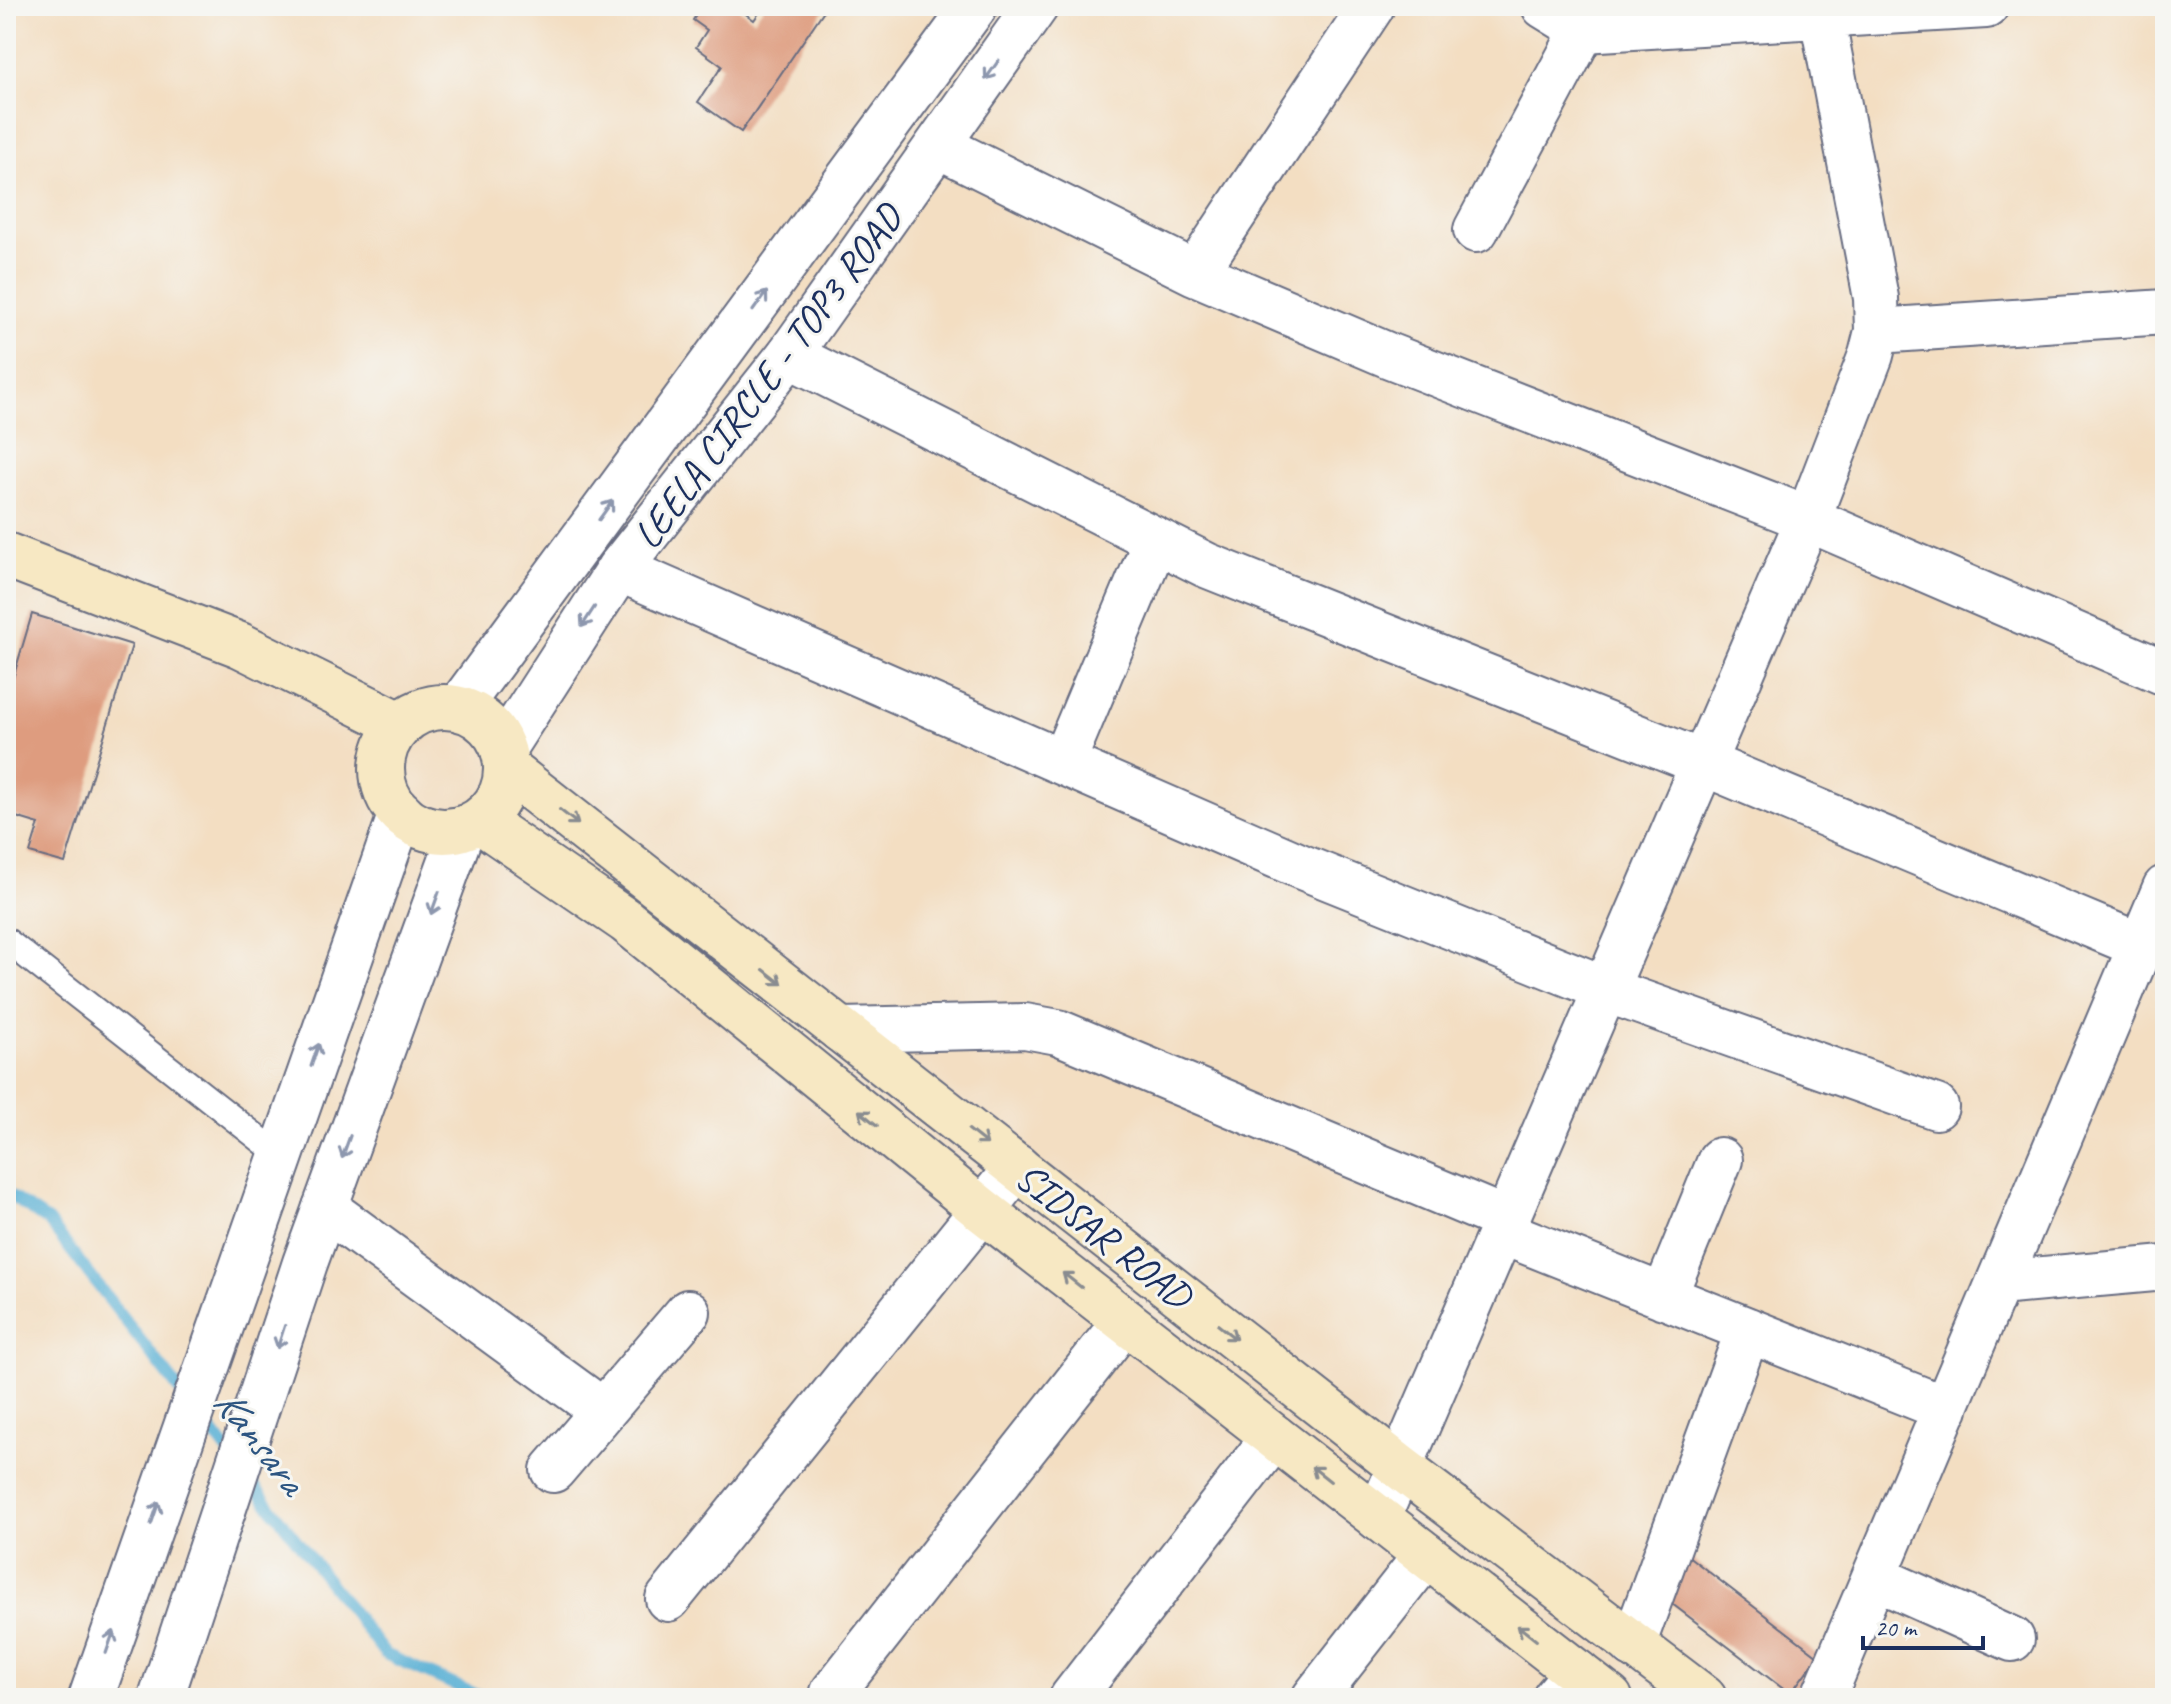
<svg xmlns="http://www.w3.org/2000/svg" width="2171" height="1704" font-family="Caveat,sans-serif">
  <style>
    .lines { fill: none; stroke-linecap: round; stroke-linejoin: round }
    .stream { stroke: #57afd4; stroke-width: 12 }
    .building { fill: #de9c7f }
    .service-casing { stroke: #676c81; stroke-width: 28 }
    .minor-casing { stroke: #676c81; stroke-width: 48 }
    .tertiary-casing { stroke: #676c81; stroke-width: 48 }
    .secondary-casing { stroke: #676c81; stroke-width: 48 }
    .service { stroke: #fff; stroke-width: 24 }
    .minor { stroke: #fff; stroke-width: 44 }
    .tertiary { stroke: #fff; stroke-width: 44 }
    .secondary { stroke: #f7e8c3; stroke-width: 44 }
    .oneway { stroke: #8d97ae }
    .oneway2 { stroke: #898c90 }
    .labels { text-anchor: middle; stroke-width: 6; stroke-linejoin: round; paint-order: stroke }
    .street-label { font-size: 40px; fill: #1b2f5e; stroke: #f6f6f2 }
    .water-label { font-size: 42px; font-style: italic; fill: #2d5581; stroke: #f6f6f2 }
  </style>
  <rect width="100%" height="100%" fill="#f6f6f2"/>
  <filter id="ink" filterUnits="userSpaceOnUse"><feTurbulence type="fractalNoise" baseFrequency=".0125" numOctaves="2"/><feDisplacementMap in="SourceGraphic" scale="16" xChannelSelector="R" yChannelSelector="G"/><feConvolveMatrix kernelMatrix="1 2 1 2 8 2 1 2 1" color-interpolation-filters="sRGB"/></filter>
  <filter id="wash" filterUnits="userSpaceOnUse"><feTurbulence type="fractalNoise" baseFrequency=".006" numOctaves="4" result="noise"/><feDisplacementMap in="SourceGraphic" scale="32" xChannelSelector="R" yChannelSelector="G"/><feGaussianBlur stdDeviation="1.8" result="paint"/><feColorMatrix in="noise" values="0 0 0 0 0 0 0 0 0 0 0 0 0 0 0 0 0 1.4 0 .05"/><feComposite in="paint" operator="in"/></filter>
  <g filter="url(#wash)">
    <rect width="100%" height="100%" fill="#f3dec2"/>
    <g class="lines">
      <path class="stream" d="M 6,1193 L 48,1221 L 187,1400
        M 201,1417 L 231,1456
        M 245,1474 L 385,1654 L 484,1698"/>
    </g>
    <g id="blocks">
      <path class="building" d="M 702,6 L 735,6 L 754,20 L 764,6 L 827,6 L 741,132 L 698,102 L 722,66 L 696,47 L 707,30 L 693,20 Z
        M 32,614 L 132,645 L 65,863 L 30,853 L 39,824 L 6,814 L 6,702 Z
        M 1683,1552 L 1818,1656 L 1790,1694 L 1654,1590 Z"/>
    </g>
  </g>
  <g filter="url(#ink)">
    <use href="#blocks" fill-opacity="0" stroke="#676c81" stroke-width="2"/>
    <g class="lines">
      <g class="service-casing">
        <path id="service" d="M 6,940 L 280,1155"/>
      </g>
      <g class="minor-casing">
        <path id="minor" d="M 1544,6 L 1583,30 L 1986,6
          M 1822,16 L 1876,298 L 1877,331 L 1871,355 L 1808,519 L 2165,673
          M 939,146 L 1195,273 L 1390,356 L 1808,519 L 1378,1518
          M 1476,230 L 1583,30
          M 1195,273 L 1372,6
          M 1877,331 L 2165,312
          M 789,355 L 1206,565 L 1703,763 L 2141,946
          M 619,569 L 1302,867 L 1626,997 L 1936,1107
          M 1063,762 L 1156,540
          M 841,1030 L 1025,1026 L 1058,1032 L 1507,1220
          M 325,1208 L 603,1411
          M 1502,1232 L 1946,1409
          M 1999,1283 L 2165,1268
          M 1664,1297 L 1720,1160
          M 553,1470 L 688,1312
          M 1874,1577 L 2012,1639
          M 668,1599 L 1017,1167
          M 1633,1645 L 1748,1330
          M 833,1692 L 1125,1321
          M 1072,1698 L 1274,1437
          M 1314,1698 L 1426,1555
          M 1555,1698 L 1577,1672
          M 1823,1698 L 2165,888"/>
      </g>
      <g class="tertiary-casing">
        <path id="tertiary" d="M 459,707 L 975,6
          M 503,749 L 619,569 L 789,355 L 1036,6
          M 91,1698 L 401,813
          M 161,1698 L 305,1263 L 462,830"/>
      </g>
      <g class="secondary-casing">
        <path id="secondary" d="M 6,555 L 240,645 L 400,724
          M382 769a62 62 0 1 1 124 0a62 62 0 1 1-124 0Z
          M 507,769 L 1400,1467 L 1704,1698
          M 480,821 L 626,921 L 981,1209 L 1610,1698"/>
      </g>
      <use href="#service" class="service"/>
      <use href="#minor" class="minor"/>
      <use href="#tertiary" class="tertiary"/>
      <use href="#secondary" class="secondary"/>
    </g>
    <defs><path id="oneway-shaft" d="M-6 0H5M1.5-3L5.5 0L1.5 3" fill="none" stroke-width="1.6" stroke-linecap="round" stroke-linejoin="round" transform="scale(2)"/></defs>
    <g class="oneway">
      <use href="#oneway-shaft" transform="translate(992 70) rotate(125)"/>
      <use href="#oneway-shaft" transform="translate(760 301) rotate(-54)"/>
      <use href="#oneway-shaft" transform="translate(606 510) rotate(-54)"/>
      <use href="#oneway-shaft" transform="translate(588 617) rotate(123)"/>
      <use href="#oneway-shaft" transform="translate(435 903) rotate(110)"/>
      <use href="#oneway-shaft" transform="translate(315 1055) rotate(-71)"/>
      <use href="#oneway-shaft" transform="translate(346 1147) rotate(110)"/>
      <use href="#oneway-shaft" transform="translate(281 1337) rotate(108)"/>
      <use href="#oneway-shaft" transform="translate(155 1513) rotate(-71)"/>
      <use href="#oneway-shaft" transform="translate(110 1642) rotate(-71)"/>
    </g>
    <g class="oneway2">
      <use href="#oneway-shaft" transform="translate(569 817) rotate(38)"/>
      <use href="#oneway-shaft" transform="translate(773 977) rotate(38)"/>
      <use href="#oneway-shaft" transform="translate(868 1118) rotate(-141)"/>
      <use href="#oneway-shaft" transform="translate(978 1137) rotate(38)"/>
      <use href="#oneway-shaft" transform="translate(1072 1280) rotate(-142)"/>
      <use href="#oneway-shaft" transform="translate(1227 1332) rotate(38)"/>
      <use href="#oneway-shaft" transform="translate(1321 1474) rotate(-142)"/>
      <use href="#oneway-shaft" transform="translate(1527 1633) rotate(-142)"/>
    </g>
  </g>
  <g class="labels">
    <g class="street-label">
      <text transform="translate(767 376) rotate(-53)" y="14">LEELA CIRCLE - TOP3 ROAD</text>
      <text transform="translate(1104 1235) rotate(38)" y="14">SIDSAR ROAD</text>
    </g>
    <g class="water-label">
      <text transform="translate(261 1440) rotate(52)" y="15">Kansara</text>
    </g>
  </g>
  <rect width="2171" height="1704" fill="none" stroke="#f6f6f2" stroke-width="32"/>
  <path d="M1863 1636v12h120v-12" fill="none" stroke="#1b2f5e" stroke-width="4"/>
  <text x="1875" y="1636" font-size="24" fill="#1b2f5e" stroke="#f6f6f2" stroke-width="6" paint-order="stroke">20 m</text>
</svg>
